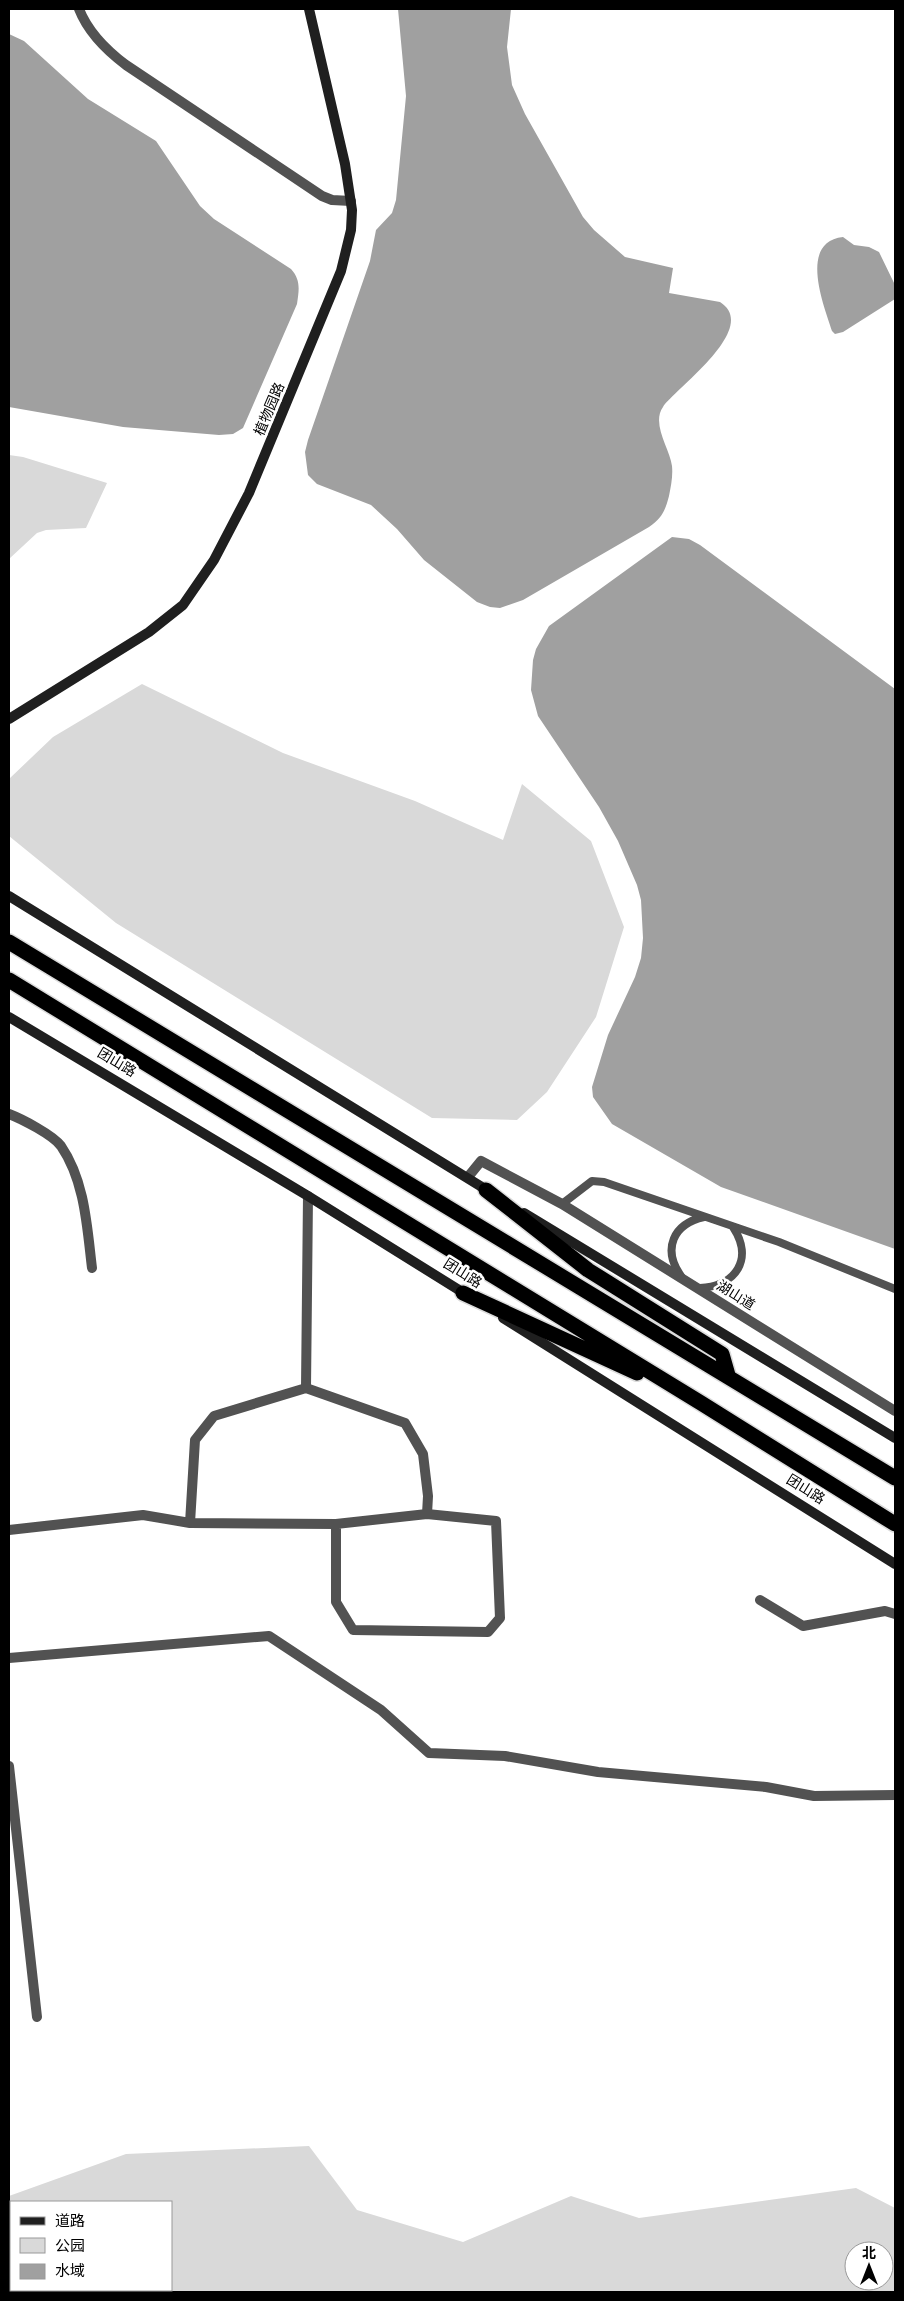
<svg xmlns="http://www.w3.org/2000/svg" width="904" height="2301" font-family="'Source Sans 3','Noto Sans SC',sans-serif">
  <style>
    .green { fill: #d9d9d9; fill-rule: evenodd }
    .water { fill: #a0a0a0 }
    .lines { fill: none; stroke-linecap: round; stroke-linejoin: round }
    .highway-casing { stroke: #dbdbdb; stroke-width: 18 }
    .lane { stroke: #525252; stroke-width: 8 }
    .street { stroke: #525252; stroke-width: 10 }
    .secondary { stroke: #1f1f1f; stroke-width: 10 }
    .highway { stroke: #000; stroke-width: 15 }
    .labels { text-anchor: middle; stroke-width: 5; stroke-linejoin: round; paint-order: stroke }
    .street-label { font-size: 14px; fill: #000; stroke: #fff }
  </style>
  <rect width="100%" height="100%" fill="#fff"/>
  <path class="green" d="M 9,455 L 23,457 L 107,483 L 86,528 L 46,530 L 37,533 L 9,559 Z
    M 142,684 L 283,753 L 415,801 L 503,840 L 522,784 L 591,841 L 624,927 L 596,1017 L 547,1092 L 517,1120 L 432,1118 L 116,923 L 9,836 L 9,779 L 53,737 Z
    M 309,2146 L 357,2210 L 463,2242 L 571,2196 L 639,2218 L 856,2188 L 895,2208 L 895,2292 L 9,2292 L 9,2196 L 126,2154 ZM 11,2202 L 171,2202 L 171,2290 L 11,2290 ZM 854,2251 L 884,2251 L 884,2281 L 854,2281 Z"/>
  <path class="water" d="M 398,9 L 511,9 L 507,47 L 512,85 L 525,114 L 583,217 L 594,230 L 625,257 L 673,268 L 669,293 L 720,302 C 761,328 675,389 663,407 C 651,424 670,449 672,466 C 673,476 671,486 669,496 C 665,511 662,518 649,527 L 523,600 L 500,608 L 490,607 L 477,602 L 424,560 L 397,529 L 371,505 L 317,484 L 308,475 L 305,452 L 308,440 L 370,261 L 376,230 L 392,213 L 396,200 L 406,96 Z
    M 9,34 L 24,41 L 88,99 L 156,141 L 200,206 L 214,219 L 291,269 C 301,280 299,290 297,304 L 243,428 L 233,434 L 219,435 L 123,427 L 9,407 Z
    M 843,237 L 854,245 L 869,247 L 879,252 L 895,285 L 895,299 L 843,332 L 835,334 L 832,331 C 824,306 798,242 843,237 Z
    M 672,537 L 689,539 L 700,545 L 895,689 L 895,1249 L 721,1187 L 612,1124 L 593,1097 L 592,1087 L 608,1035 L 635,977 L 641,958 L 643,938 L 641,900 L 637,885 L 618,841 L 599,807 L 538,716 L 531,690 L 533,660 L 536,649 L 549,626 Z"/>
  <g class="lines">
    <g class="highway-casing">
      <path id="highway" d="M 9,942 L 895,1478
        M 9,980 L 701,1403 L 895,1524
        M 486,1190 L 588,1270 L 722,1354 L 728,1375
        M 463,1293 L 637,1373"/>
    </g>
    <path class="lane" d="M 562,1204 L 592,1181 L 604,1182 L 779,1242 L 895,1289
      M 681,1276 C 662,1249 673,1224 704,1217
      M 700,1288 C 736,1286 754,1259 733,1227"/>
    <path class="street" d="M 79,9 C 88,32 106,50 126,65 L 322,196 L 332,200 L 351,201
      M 9,1114 C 22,1119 53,1135 61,1146 C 85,1181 87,1227 92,1268
      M 468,1177 L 481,1161 L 562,1204 L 895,1411
      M 308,1196 L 306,1388 L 405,1423 L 423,1454 L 428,1496 L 427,1514 L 496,1521 L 500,1618 L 488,1632 L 353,1630 L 336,1602 L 336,1524 L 427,1514
      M 306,1388 L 214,1416 L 195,1440 L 190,1523 L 336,1524
      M 9,1530 L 143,1515 L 190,1523
      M 760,1600 L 803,1626 L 885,1611 L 895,1614
      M 9,1658 L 269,1636 L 381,1710 L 429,1753 L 505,1756 L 598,1772 L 766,1787 L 814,1796 L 895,1795
      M 9,1766 L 37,2017"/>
    <path class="secondary" d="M 9,719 L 149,632 L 183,605 L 214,560 L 249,493 L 341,271 L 351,230 L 352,210 L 345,164 L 309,9
      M 9,896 L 490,1192
      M 9,1017 L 308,1196 L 467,1295
      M 524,1213 L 895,1438
      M 503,1318 L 895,1564"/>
    <use href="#highway" class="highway"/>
  </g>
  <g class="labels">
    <g class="street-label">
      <text transform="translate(269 409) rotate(-67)" y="5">植物园路</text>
      <text transform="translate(117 1062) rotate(31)" y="5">团山路</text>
      <text transform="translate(463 1273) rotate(32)" y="5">团山路</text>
      <text transform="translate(736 1295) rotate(32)" y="5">湖山道</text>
      <text transform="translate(806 1489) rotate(32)" y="5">团山路</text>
    </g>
  </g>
  <rect width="904" height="2301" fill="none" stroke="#000000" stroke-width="20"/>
  <rect x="10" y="2201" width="162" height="90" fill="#ffffff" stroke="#999999"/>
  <rect x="20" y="2217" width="25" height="8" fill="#1f1f1f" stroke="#999999"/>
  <text x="55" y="2226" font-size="15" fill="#000000">道路</text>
  <rect x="20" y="2238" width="25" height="15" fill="#d9d9d9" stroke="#999999"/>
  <text x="55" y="2251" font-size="15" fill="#000000">公园</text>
  <rect x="20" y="2264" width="25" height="15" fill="#a0a0a0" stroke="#999999"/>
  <text x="55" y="2276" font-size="15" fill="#000000">水域</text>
  <g transform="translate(869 2266)"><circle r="24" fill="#ffffff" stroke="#999999"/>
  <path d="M0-4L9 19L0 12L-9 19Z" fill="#000000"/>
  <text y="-8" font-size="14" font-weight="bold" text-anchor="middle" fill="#000000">北</text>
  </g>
</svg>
